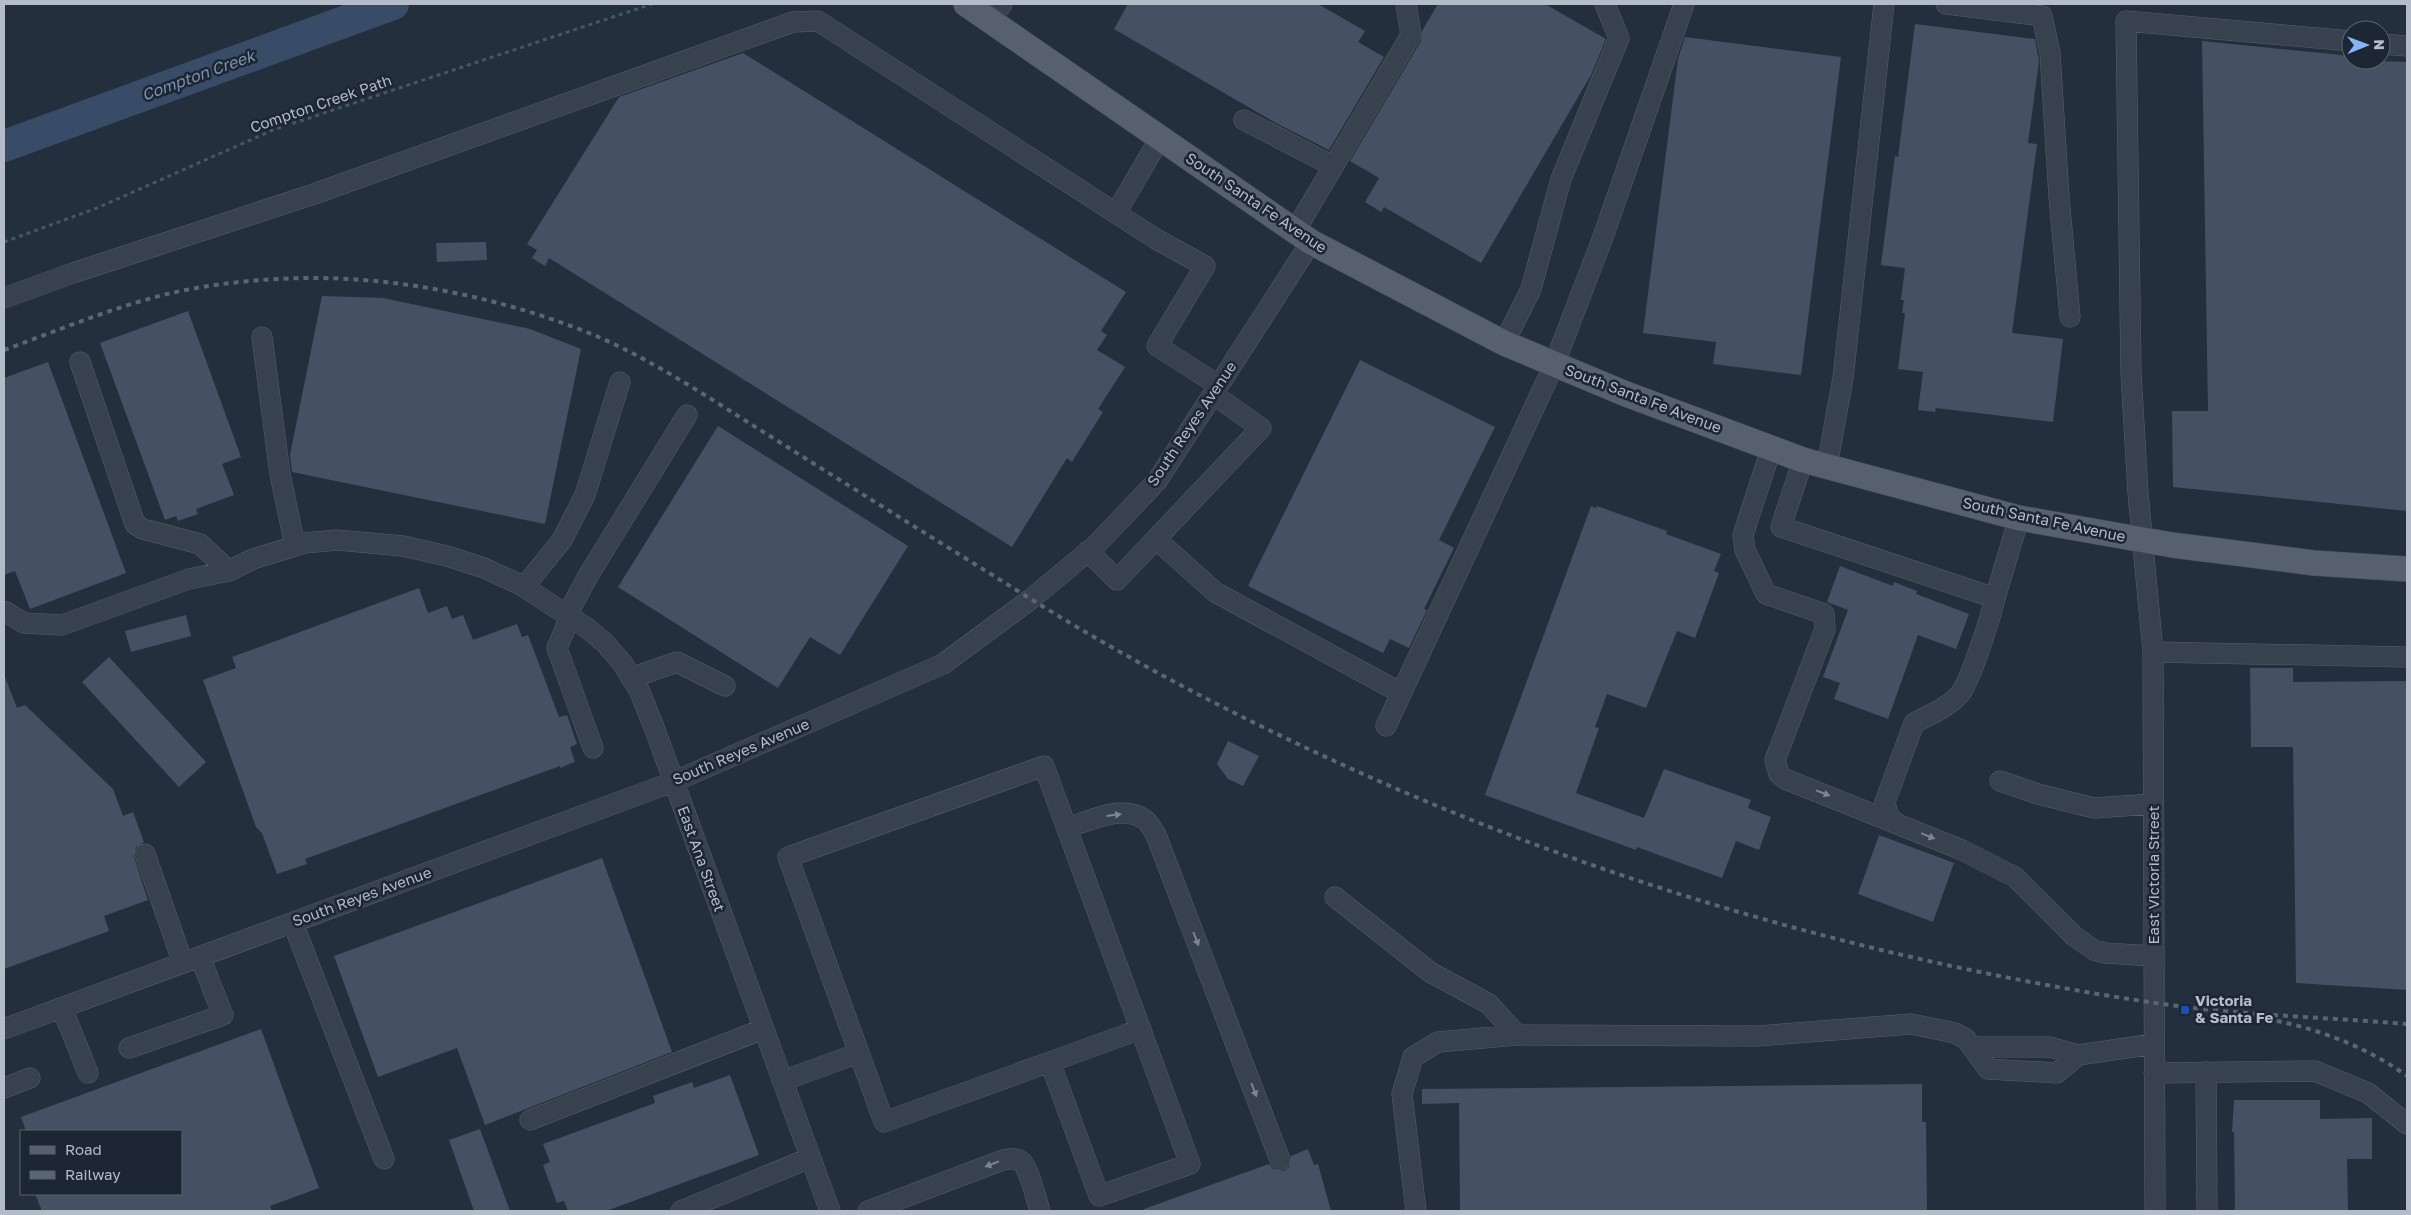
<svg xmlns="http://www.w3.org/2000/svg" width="2411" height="1215" font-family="'Golos Text',sans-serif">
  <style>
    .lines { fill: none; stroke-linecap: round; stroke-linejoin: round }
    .river { stroke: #394c67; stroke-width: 32 }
    .building { fill: #455162 }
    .minor-casing { stroke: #565f6c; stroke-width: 21 }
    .major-casing { stroke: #414a57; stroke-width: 26 }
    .path { stroke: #44595c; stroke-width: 3; stroke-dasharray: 4 4; stroke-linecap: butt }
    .minor { stroke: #38414e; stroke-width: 20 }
    .major { stroke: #56606e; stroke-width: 25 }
    .rail { stroke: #5a6575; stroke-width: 4; stroke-dasharray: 5 5; stroke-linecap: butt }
    .oneway { fill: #7c8592 }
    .transit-dot { fill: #1a4fb4; stroke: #1d2633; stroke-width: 2 }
    .labels { text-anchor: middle; stroke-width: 5; stroke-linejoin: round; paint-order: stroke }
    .street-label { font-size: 15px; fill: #b4bcc9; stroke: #1d2633 }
    .poi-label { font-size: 15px; font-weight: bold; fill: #b4bcc9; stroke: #1d2633; text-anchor: start }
    .water-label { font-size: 16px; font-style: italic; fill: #7c92b1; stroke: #1d2633 }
  </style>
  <rect width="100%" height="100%" fill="#242f3e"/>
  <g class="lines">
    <path class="river" d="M 4,146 L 393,4"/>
  </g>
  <path class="building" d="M 1128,4 L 1318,4 L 1365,31 L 1358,42 L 1384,57 L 1329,150 L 1276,123 L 1114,29 Z
    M 1438,4 L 1545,4 L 1606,39 L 1591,75 L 1481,263 L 1384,207 L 1381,212 L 1365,202 L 1379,178 L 1350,161 L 1421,41 L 1422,31 Z
    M 1915,24 L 2035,39 L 2039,61 L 2028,143 L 2037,144 L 2012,333 L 2063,339 L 2053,422 L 1936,408 L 1935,412 L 1918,410 L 1923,372 L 1898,369 L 1905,313 L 1902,313 L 1904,300 L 1901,300 L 1905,268 L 1881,265 L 1895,156 L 1898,157 Z
    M 1685,37 L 1841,57 L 1801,375 L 1713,364 L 1716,342 L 1643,333 L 1678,59 Z
    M 2202,41 L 2351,56 L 2351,60 L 2407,62 L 2407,511 L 2173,487 L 2172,411 L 2208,411 Z
    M 743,53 L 1126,292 L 1101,331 L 1107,335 L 1097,350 L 1125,367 L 1098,409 L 1103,412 L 1072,462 L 1067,458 L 1012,547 L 549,258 L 545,266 L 532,258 L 537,250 L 527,244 L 619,97 Z
    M 486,242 L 487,260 L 437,262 L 436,243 Z
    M 322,296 L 383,298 L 530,329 L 581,349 L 545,524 L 292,472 L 290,455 Z
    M 188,311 L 241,457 L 222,464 L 234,495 L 196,509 L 198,514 L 178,521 L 176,516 L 165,520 L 100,343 Z
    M 1360,360 L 1495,427 L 1439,540 L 1454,548 L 1424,609 L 1427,610 L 1409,648 L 1390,639 L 1383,653 L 1248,586 Z
    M 48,362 L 126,573 L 30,609 L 15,571 L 4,575 L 4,378 Z
    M 718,426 L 908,546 L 840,655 L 810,637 L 778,688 L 618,587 Z
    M 1591,506 L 1596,508 L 1597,506 L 1667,531 L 1666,534 L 1721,554 L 1714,571 L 1719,573 L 1695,638 L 1677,631 L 1646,708 L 1607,694 L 1595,727 L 1599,728 L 1576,793 L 1644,818 L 1664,769 L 1751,800 L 1748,808 L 1771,817 L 1759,850 L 1736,841 L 1722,878 L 1637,847 L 1636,850 L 1485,795 Z
    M 1840,566 L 1893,586 L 1894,582 L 1917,591 L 1916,594 L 1969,614 L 1956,649 L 1918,635 L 1888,719 L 1834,699 L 1840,683 L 1823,677 L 1848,610 L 1827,602 Z
    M 419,588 L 428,613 L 447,606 L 452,619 L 463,615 L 473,640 L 517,624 L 522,637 L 528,635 L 559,717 L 567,715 L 577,744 L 570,747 L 575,762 L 560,768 L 560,766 L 305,859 L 307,864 L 277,874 L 262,833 L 256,827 L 203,680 L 236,668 L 232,657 Z
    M 186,615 L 191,636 L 131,652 L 125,631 Z
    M 109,657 L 206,762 L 179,787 L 82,682 Z
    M 2250,668 L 2293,668 L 2293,682 L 2407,681 L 2407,990 L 2296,983 L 2293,747 L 2251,747 Z
    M 5,677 L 17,708 L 25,705 L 113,789 L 123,816 L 133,812 L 144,842 L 136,847 L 134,857 L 148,900 L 104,916 L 109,931 L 4,969 Z
    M 1228,741 L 1259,756 L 1243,786 L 1228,779 L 1217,764 Z
    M 1879,835 L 1954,863 L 1933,922 L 1858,894 Z
    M 602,858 L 672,1052 L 485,1125 L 457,1048 L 378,1077 L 334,956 Z
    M 261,1029 L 319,1188 L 270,1206 L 272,1211 L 42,1211 L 35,1194 L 181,1194 L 181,1131 L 26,1131 L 21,1117 Z
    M 730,1075 L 759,1155 L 606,1211 L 568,1211 L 564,1201 L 557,1203 L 543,1165 L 550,1162 L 543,1144 L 655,1103 L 653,1096 L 692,1082 L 694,1088 Z
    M 1922,1084 L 1922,1122 L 1926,1122 L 1927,1211 L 1460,1211 L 1459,1103 L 1422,1104 L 1422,1089 Z
    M 2234,1100 L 2320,1100 L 2320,1119 L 2372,1118 L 2372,1159 L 2347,1159 L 2348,1211 L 2235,1211 L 2234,1132 L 2232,1132 Z
    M 480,1129 L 510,1211 L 474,1211 L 449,1140 Z
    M 1308,1149 L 1314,1165 L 1318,1164 L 1331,1211 L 1144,1211 L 1144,1209 L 1269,1164 L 1273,1169 L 1284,1171 L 1289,1167 L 1291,1156 Z"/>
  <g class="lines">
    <g class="minor-casing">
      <path id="minor" d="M 1946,4 L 2042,16 L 2050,53 L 2059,197 L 2070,317
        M 989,19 L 1002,4
        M 2381,44 L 2407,46
        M 1244,120 L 1333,166
        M 1116,213 L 1160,138
        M 1295,231 L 1411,35 L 1406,4
        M 4,298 L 73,273 L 314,194 L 793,22 L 818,21 L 1156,239 L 1205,266 L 1157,346 L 1218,385
        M 262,337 L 280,474 L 295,546
        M 1504,343 L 1531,289 L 1561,179 L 1619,38 L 1605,4
        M 80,362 L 135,524 L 143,529 L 200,544 L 229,571
        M 1771,449 L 1743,535 L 1745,550 L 1766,594 L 1824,614 L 1825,629 L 1775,760 L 1779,774 L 1785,779 L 1962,850 L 2015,877 L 2074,936 L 2094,950 L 2105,953 L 2154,956
        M 1803,460 L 1781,527 L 1995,598 L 2019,518
        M 1827,466 L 1843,378 L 1884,4
        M 1156,539 L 1215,592 L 1401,693
        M 1088,551 L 1117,580 L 1261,428 L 1213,394
        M 524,587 L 562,540 L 585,495 L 620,382
        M 4,611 L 24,623 L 62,625 L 189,579 L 229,571 L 253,559 L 305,543 L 337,540 L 403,546 L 447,556 L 484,568 L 521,585 L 587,628 L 605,643 L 623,664 L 639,690 L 654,727 L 830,1211
        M 567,615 L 588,576 L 687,415
        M 570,617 L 557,648 L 593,748
        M 2153,652 L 2407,657
        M 631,678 L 677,662 L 725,686
        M 1386,726 L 1554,365 L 1603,237 L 1684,4
        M 2000,781 L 2038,794 L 2094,808 L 2153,804
        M 1895,822 L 1888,816 L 1885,802 L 1914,723 C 1929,715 1947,708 1959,695 C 1970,683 1991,616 1995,598
        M 1067,828 C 1089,821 1121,804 1144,819 C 1149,822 1153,830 1156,835 L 1280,1160
        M 145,854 L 183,963
        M 1335,897 L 1430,972 L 1489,1004 L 1517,1035
        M 293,923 L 384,1159
        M 62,1008 L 88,1073
        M 4,1029 L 673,782 L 943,664 L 1031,599 L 1096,545 L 1157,481 L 1311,242
        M 1974,1047 L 2050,1047 L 2078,1055 L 2154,1044
        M 129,1048 L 223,1015 L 200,957
        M 1050,1062 L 884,1122 L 788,857 L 1044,766 L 1190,1164 L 1099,1196 L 1050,1062 L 1141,1029
        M 2206,1072 L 2207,1211
        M 2154,1073 L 2315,1071 L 2368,1093 L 2407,1124
        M 782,1081 L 859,1053
        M 4,1088 L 30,1078
        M 530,1120 L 763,1029
        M 681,1211 L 810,1158
        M 868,1211 L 1003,1160 C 1009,1159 1016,1157 1022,1162 C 1030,1171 1036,1199 1040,1211
        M 1416,1211 L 1402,1094 L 1413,1057 L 1438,1042 L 1517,1035 L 1757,1036 L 1911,1024 L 1955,1033 L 1966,1039 L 1988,1069 L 2057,1073 L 2078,1055
        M 2155,1211 L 2153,652 L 2138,493 L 2131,373 L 2126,21 L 2351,41"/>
    </g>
    <g class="major-casing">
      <path id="major" d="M 966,4 L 1311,242 L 1504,343 L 1626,394 L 1803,460 L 2019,518 L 2172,545 L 2314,563 L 2407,569"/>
    </g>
    <path class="path" d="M 4,242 L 97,208 L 273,130 L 652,4"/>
    <use href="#minor" class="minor"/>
    <use href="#major" class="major"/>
    <path class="rail" d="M 4,350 C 56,331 109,309 163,295 C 208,284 257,279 304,278 C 402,277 503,298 594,335 C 657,362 715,402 773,438 C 857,491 941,543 1026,596 C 1146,671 1274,736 1404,792 C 1642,894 1894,964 2149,1002 C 2234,1015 2322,1017 2407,1024
      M 2267,1019 C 2317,1028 2367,1047 2407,1076"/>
  </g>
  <defs><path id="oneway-solid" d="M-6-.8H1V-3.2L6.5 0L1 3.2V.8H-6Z" transform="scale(1.25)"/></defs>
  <g class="oneway">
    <use href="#oneway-solid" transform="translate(1823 793) rotate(21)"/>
    <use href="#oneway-solid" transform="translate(1114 815) rotate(-7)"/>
    <use href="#oneway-solid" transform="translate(1928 836) rotate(22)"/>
    <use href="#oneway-solid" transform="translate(1196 939) rotate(69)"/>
    <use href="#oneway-solid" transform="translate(1254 1090) rotate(69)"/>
    <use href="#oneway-solid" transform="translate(992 1164) rotate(159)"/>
  </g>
  <rect class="transit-dot" x="2180" y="1005" width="10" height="10" rx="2.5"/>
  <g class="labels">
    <g class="street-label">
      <text transform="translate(321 104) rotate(-19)" y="5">Compton Creek Path</text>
      <text transform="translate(1256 203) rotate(34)" y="5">South Santa Fe Avenue</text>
      <text transform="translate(1643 399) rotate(21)" y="5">South Santa Fe Avenue</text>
      <text transform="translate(1192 424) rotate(-56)" y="5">South Reyes Avenue</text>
      <text transform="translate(2044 520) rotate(12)" y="5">South Santa Fe Avenue</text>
      <text transform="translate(741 752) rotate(-23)" y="5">South Reyes Avenue</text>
      <text transform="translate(701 859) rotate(70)" y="5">East Ana Street</text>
      <text transform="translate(2154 875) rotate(-90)" y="5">East Victoria Street</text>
      <text transform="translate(362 897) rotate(-20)" y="5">South Reyes Avenue</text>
    </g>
    <g class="poi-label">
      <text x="2195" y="1006">Victoria<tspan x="2195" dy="17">&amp; Santa Fe</tspan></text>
    </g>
    <g class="water-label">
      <text transform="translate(198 75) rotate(-20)" y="6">Compton Creek</text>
    </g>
  </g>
  <rect width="2411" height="1215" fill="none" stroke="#b4bcc9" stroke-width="10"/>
  <rect x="20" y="1130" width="162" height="65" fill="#1d2633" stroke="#59626f"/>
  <rect x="30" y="1146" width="25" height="8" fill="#56606e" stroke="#59626f"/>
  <text x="65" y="1155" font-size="15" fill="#b4bcc9">Road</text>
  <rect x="30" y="1171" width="25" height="8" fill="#5a6575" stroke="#59626f"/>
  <text x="65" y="1180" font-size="15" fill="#b4bcc9">Railway</text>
  <g transform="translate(2366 45) rotate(89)"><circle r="24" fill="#1d2633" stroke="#59626f"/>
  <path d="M0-4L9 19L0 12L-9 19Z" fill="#8ab4f8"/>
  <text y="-8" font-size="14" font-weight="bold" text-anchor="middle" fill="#b4bcc9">N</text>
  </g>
</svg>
